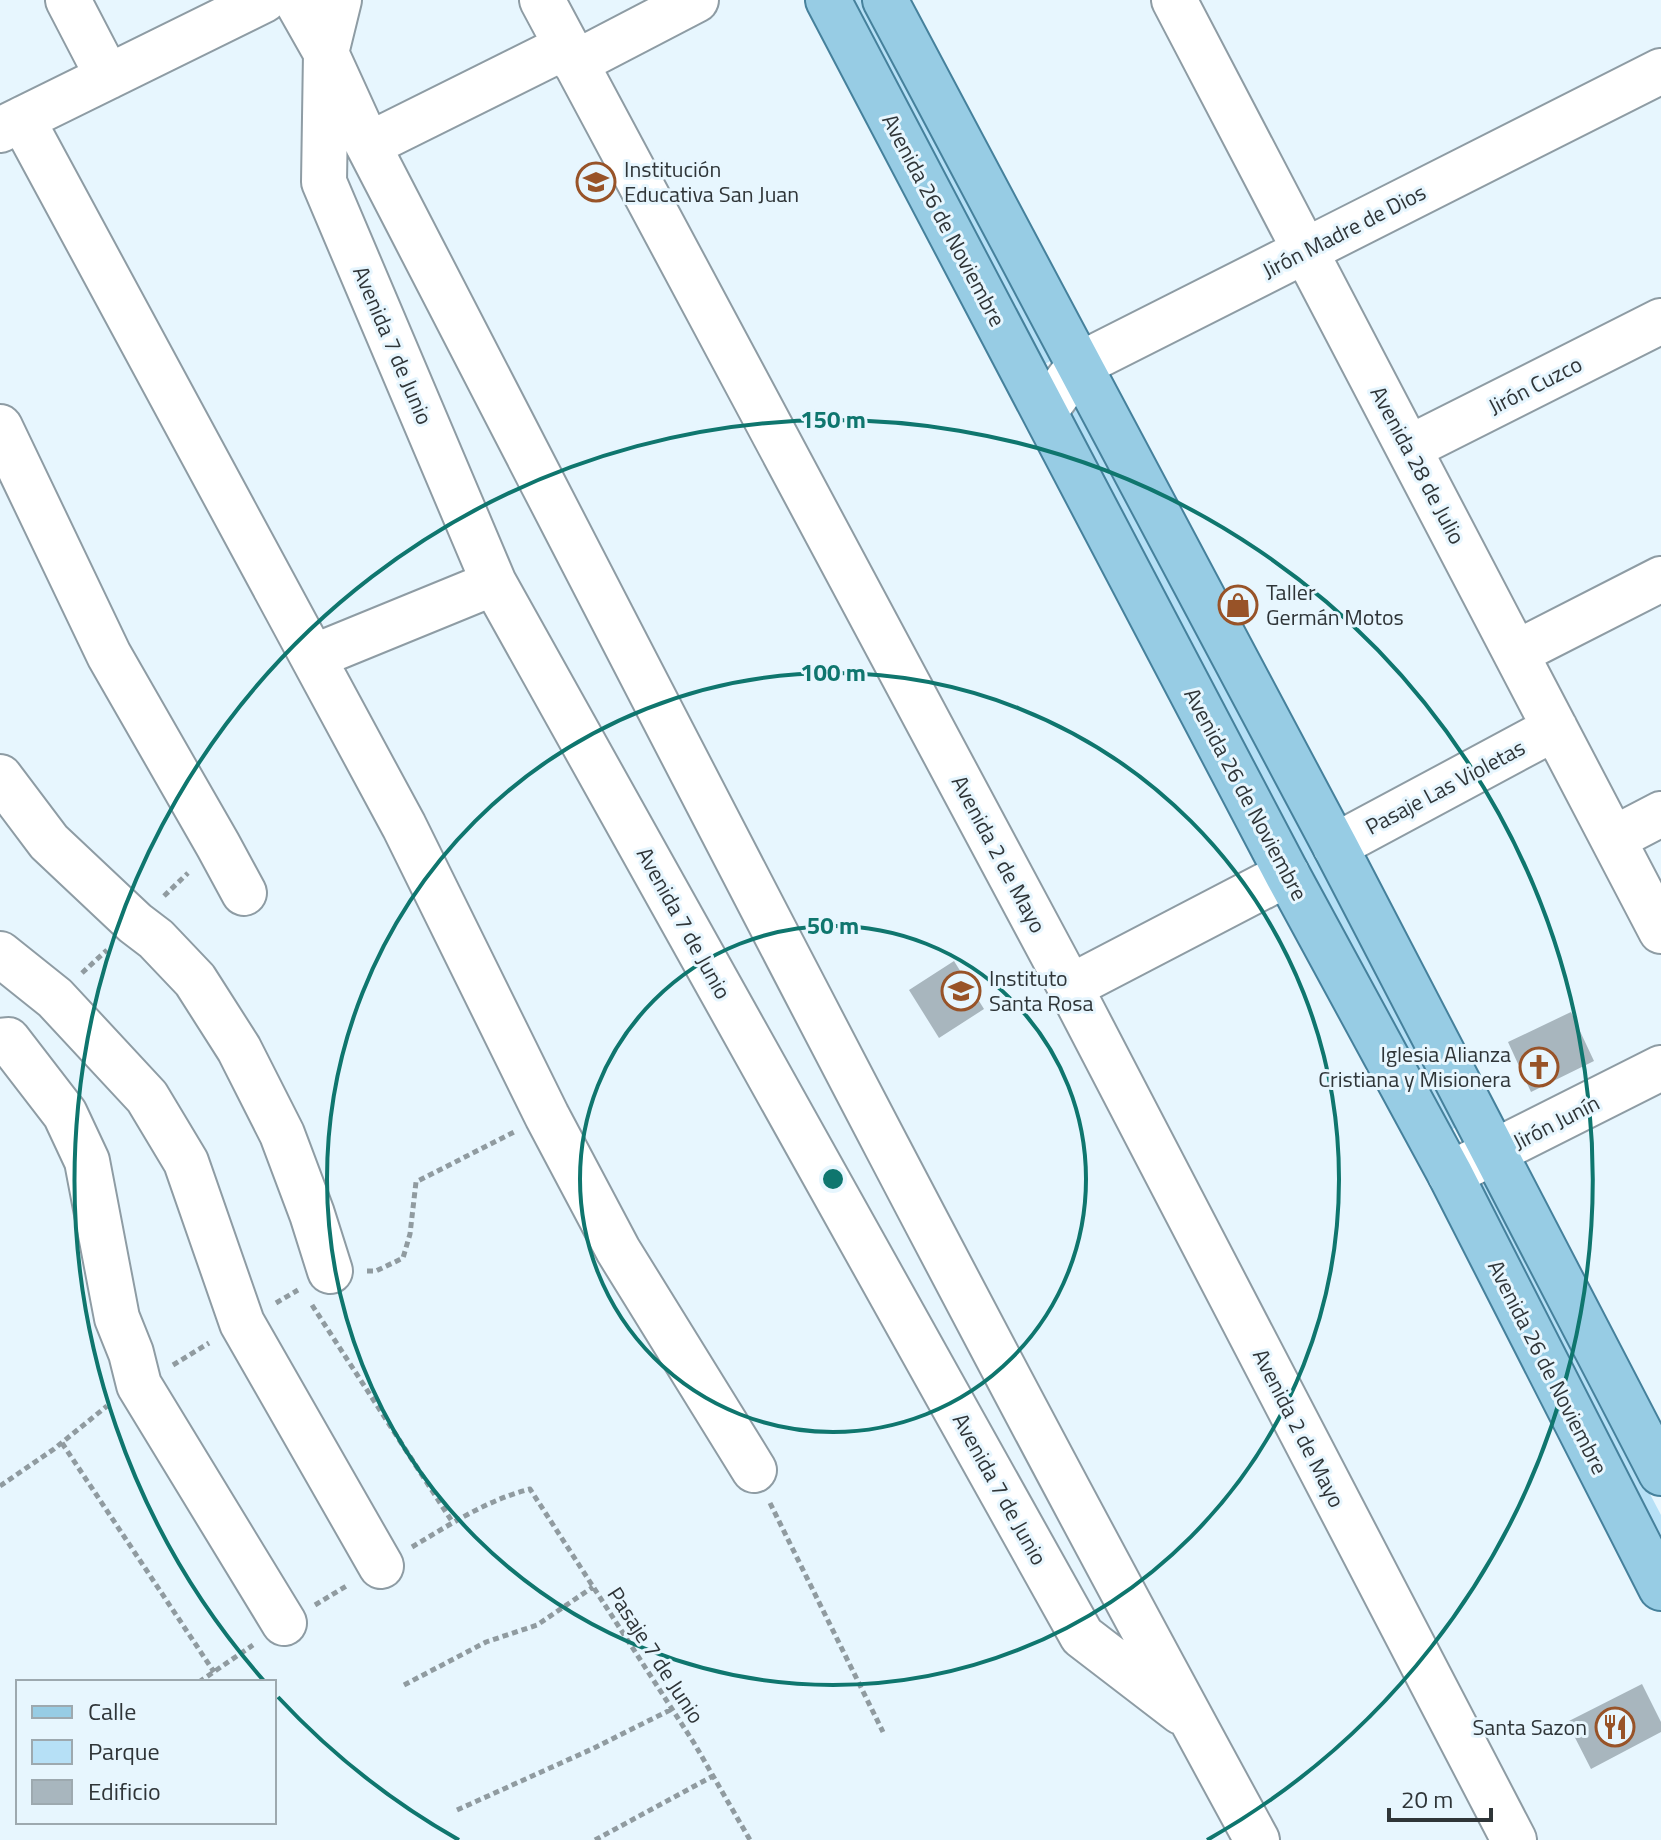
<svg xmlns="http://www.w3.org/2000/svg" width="1661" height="1840" font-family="'Titillium Web',sans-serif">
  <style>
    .green { fill: #b6e0f6 }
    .building { fill: #a8b6be }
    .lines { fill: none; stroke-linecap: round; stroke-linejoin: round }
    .minor-casing { stroke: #8e9ca4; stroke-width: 48 }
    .major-casing { stroke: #46819c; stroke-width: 48 }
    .path { stroke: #909ba0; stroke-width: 5; stroke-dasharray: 6 4; stroke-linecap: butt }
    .minor { stroke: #fff; stroke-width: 44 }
    .major { stroke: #97cce4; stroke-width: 44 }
    .ring { fill: none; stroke: #0f766e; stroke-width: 4 }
    .labels { text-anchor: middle; stroke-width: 6; stroke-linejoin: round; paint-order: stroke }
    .poi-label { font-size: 22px; fill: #2f3538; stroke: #e7f6fe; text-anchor: start }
    .street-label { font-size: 22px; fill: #2f3538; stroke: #e7f6fe }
    .centre { fill: #0f766e; stroke: #e7f6fe; stroke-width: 4 }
    .ring-label { font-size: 24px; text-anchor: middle; font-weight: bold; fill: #0f766e; stroke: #e7f6fe; stroke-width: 6; stroke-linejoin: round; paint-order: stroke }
  </style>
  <rect width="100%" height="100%" fill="#e7f6fe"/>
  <path class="green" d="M 848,0 L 869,0 L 1056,358 L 1039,367 Z
    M 1075,395 L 1461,1125 L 1444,1133 L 1060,403 Z
    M 1483,1176 L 1661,1515 L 1661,1554 L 1466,1184 Z"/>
  <path class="building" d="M 954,961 L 984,1009 L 939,1038 L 909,990 Z
    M 1571,1012 L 1594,1061 L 1531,1092 L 1508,1042 Z
    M 1642,1684 L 1661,1722 L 1661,1732 L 1591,1769 L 1567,1722 Z"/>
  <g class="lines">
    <g class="minor-casing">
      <path id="minor" d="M 68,0 L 108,77
        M 296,0 L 326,53 L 368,145 C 661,711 951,1280 1257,1840
        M 339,0 L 326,53 L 324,182 L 494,583 L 1082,1636 L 1181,1712
        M 542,0 L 1070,987 L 1514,1840
        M 1174,0 L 1661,931
        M 575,63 L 696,0
        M 22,119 L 404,826 L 547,1116 L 618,1250 L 754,1470
        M 0,130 L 264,0
        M 368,145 L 567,46
        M 1045,411 L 1079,365 L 1661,71
        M 0,427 L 109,655 L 218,845 L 244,893
        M 1409,448 L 1661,321
        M 1516,653 L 1661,579
        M 313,657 L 494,583
        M 0,777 L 49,842 L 135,923 L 156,939 L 195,980 L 239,1049 L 282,1134 L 312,1214 L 330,1271
        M 1613,839 L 1661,814
        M 1335,846 L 1555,728
        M 0,954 L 55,998 L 147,1097 L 186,1162 L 242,1323 L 381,1566
        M 1070,987 L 1287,874
        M 0,1041 L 8,1040 L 65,1114 L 87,1161 L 117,1318 L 131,1353 L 139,1385 L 284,1623
        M 1450,1174 L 1661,1068"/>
    </g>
    <g class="major-casing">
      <path id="major" d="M 828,0 L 1287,874 L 1450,1174 L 1661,1588
        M 885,0 L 1335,846 L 1661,1473"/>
    </g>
    <path class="path" d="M 164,896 L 188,873
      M 82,973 L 107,950
      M 367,1271 L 376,1271 L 403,1258 L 410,1234 L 416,1182 L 514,1132
      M 276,1303 L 298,1290
      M 312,1305 L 453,1523
      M 173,1365 L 209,1343
      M 62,1443 L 214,1672
      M 0,1486 L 54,1449 L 107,1406
      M 770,1503 L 883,1732
      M 412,1547 C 449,1525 487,1500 530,1489 L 694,1743 L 750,1840
      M 315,1605 L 348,1585
      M 199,1682 L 253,1645
      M 404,1685 L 486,1642 L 537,1625 L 593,1587
      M 457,1810 L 592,1749 L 672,1709
      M 595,1840 L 713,1776"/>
    <use href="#minor" class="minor"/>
    <use href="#major" class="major"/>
  </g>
  <g class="ring">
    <circle cx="833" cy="1179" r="253"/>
    <circle cx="833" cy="1179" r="506"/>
    <path d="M459 1840A759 759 0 0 1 278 1697M265 1682A759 759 0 1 1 1207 1840"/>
  </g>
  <defs>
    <g id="school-ring" transform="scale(2)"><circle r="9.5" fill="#e7f6fe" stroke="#985328" stroke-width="1.5"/><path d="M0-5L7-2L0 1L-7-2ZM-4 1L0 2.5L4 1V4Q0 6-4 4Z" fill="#985328"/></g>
    <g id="shop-ring" transform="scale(2)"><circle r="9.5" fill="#e7f6fe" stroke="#985328" stroke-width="1.5"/><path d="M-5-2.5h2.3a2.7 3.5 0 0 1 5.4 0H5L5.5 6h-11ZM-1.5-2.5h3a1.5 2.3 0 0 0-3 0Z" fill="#985328"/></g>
    <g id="university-ring" transform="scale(2)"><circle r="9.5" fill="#e7f6fe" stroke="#985328" stroke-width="1.5"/><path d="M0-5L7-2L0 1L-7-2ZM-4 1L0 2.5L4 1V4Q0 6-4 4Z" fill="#985328"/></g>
    <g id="church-ring" transform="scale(2)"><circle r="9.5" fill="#e7f6fe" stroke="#985328" stroke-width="1.5"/><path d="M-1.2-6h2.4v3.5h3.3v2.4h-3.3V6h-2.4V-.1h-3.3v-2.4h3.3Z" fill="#985328"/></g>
    <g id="restaurant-ring" transform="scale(2)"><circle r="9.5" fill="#e7f6fe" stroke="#985328" stroke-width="1.5"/><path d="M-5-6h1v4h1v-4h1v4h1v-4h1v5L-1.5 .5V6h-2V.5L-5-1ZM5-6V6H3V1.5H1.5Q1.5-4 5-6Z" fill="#985328"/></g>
  </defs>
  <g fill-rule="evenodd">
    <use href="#school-ring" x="596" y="182"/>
    <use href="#shop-ring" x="1238" y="605"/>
    <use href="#university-ring" x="961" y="991"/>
    <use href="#church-ring" x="1539" y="1067"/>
    <use href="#restaurant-ring" x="1615" y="1727"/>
  </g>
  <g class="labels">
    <g class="poi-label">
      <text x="624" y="177">Institución<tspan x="624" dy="25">Educativa San Juan</tspan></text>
      <text x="1266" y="600">Taller<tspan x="1266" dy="25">Germán Motos</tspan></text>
      <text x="989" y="986">Instituto<tspan x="989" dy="25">Santa Rosa</tspan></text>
      <text x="1511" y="1062" text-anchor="end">Iglesia Alianza<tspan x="1511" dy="25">Cristiana y Misionera</tspan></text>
      <text x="1587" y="1735" text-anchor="end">Santa Sazon</text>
    </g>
    <g class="street-label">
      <text transform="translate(944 220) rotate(62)" y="8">Avenida 26 de Noviembre</text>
      <text transform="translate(1344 231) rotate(-27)" y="8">Jirón Madre de Dios</text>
      <text transform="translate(393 345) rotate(67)" y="8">Avenida 7 de Junio</text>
      <text transform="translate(1535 385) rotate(-27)" y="8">Jirón Cuzco</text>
      <text transform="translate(1418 465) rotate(62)" y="8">Avenida 28 de Julio</text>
      <text transform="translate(1445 787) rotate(-28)" y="8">Pasaje Las Violetas</text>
      <text transform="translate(1246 794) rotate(62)" y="8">Avenida 26 de Noviembre</text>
      <text transform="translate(999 854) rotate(62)" y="8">Avenida 2 de Mayo</text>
      <text transform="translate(684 923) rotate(61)" y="8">Avenida 7 de Junio</text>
      <text transform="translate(1556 1122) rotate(-27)" y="8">Jirón Junín</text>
      <text transform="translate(1548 1367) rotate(63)" y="8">Avenida 26 de Noviembre</text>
      <text transform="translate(1299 1428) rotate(63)" y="8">Avenida 2 de Mayo</text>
      <text transform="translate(1000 1489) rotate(61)" y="8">Avenida 7 de Junio</text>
      <text transform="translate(656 1655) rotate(57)" y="8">Pasaje 7 de Junio</text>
    </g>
  </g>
  <circle cx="833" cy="1179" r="12" class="centre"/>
  <g class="ring-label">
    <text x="833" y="428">150 m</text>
    <text x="833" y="681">100 m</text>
    <text x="833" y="934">50 m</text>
  </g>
  <rect x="16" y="1680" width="260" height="144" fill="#e7f6fe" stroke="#9da9af" stroke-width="2"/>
  <rect x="32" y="1706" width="40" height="12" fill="#97cce4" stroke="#9da9af" stroke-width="2"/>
  <text x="88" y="1720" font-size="24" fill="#2f3538">Calle</text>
  <rect x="32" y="1740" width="40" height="24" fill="#b6e0f6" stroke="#9da9af" stroke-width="2"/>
  <text x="88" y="1760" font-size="24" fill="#2f3538">Parque</text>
  <rect x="32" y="1780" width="40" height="24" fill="#a8b6be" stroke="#9da9af" stroke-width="2"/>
  <text x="88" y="1800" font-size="24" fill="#2f3538">Edificio</text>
  <path d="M1389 1808v12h102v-12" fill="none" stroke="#2f3538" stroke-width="4"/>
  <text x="1401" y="1808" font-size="24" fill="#2f3538" stroke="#e7f6fe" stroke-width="6" paint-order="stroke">20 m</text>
</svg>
